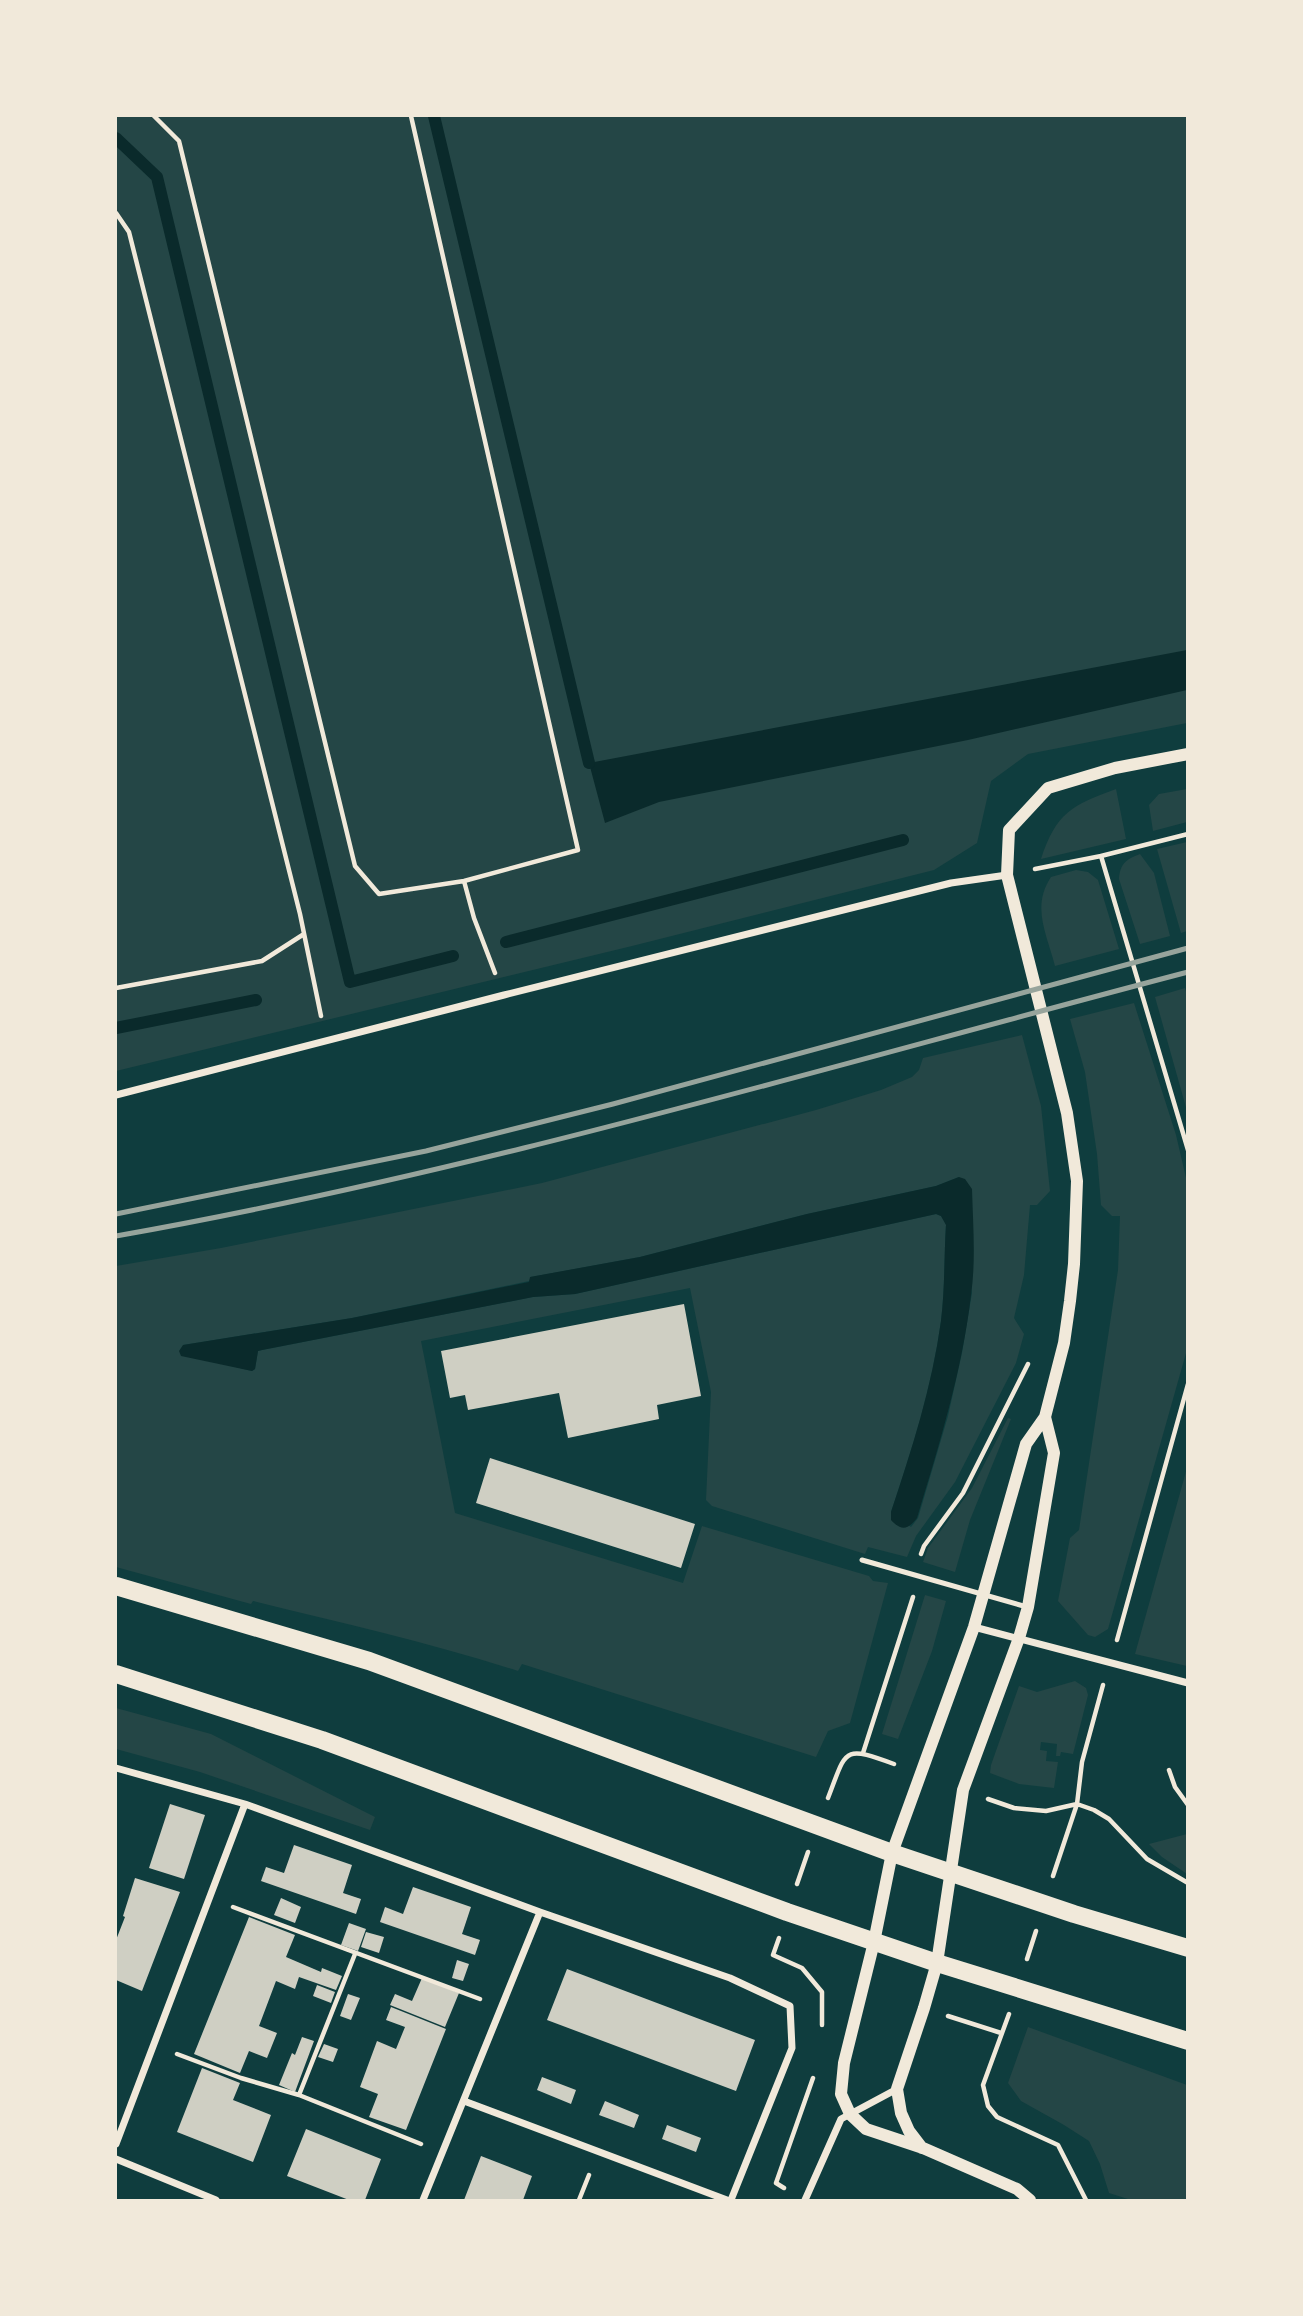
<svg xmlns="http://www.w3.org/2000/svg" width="1303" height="2316" font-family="Arial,sans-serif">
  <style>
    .green { fill: #244646; fill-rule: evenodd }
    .water { fill: #0a2a2b }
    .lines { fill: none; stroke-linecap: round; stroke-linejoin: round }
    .stream { stroke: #0a2a2b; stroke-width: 12 }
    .building { fill: #cfcfc3 }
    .path { stroke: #f1e9da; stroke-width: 4.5 }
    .service { stroke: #f1e9da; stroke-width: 5 }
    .minor { stroke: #f1e9da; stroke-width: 7 }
    .tertiary { stroke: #f1e9da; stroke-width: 12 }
    .primary { stroke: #f1e9da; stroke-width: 18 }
    .rail { stroke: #97a49c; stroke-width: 5 }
  </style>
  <rect width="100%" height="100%" fill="#0f3d3e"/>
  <path class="green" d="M 116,116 L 1187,116 L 1187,723 L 1028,754 L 991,781 L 977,843 L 934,870 L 632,946 L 116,1071 Z
    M 1116,789 L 1126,839 L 1041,859 C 1056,813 1072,805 1116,789 Z
    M 1187,789 L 1187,822 L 1153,831 L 1149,805 L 1159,794 Z
    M 1187,842 L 1187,931 L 1181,933 L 1157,849 Z
    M 1140,854 L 1154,873 L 1170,936 L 1140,944 L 1119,879 C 1120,864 1126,859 1140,854 Z
    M 1076,870 L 1088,872 L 1098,880 L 1119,949 L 1055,966 C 1047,934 1031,907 1051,877 Z
    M 1185,988 L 1188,998 L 1187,1111 L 1155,997 Z
    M 1134,1003 L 1176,1135 L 1187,1182 L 1188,1346 L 1108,1629 L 1095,1637 L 1088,1635 L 1058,1601 L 1070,1538 L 1079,1530 L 1118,1270 L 1120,1216 L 1112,1216 L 1101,1205 L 1097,1154 L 1085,1072 L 1070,1019 Z
    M 1022,1035 L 1041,1106 L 1050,1191 L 1037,1205 L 1030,1205 L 1024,1275 L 1014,1318 L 1024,1334 L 1016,1363 L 955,1482 L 916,1536 L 907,1557 L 868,1547 L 865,1554 L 712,1506 L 706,1500 L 711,1392 L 690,1288 L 421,1341 L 455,1513 L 683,1583 L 702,1526 L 869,1576 L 873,1581 L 888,1583 L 850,1723 L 828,1731 L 816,1757 L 522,1664 L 518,1671 C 431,1643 342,1623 253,1601 L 251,1604 L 116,1567 L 116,1266 L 221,1248 L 542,1183 L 816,1110 L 881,1090 L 912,1077 L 919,1070 L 923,1058 ZM 959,1177 L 972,1293 L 962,1353 L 948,1416 L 918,1518 L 911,1527 L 891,1512 C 912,1449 932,1387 941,1321 C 945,1289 944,1256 946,1224 L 941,1216 L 936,1214 L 575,1294 L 533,1297 L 262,1350 L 258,1351 L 255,1369 L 252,1371 L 220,1363 L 183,1345 L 352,1318 L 529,1281 L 531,1277 L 640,1257 L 807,1214 L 936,1186 Z
    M 1008,1418 L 1011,1419 L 970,1520 L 955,1572 L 923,1562 L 928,1548 L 972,1488 Z
    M 1187,1468 L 1187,1666 L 1135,1654 Z
    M 925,1595 L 946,1601 L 932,1651 L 898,1739 L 882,1734 Z
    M 1075,1681 L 1086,1688 L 1088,1695 L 1073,1754 L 1061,1752 L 1060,1756 L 1056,1756 L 1057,1744 L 1041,1742 L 1040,1750 L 1047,1751 L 1046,1761 L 1058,1762 L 1054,1788 L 1019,1784 L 990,1773 L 991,1765 L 1019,1686 L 1037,1692 Z
    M 116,1708 L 211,1734 L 375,1817 L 370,1830 L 200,1772 L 116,1749 Z
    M 1187,1834 L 1188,1834 L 1187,1874 L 1162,1857 L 1149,1844 Z
    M 1028,2027 L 1187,2085 L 1187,2200 L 1131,2200 L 1109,2193 L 1100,2164 L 1089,2141 L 1064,2125 L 1021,2101 L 1008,2083 Z"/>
  <path class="water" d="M 1187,650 L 1187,690 L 968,740 L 659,802 L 605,823 L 589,763 Z
    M 959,1177 L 965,1179 L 972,1189 C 973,1224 976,1261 971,1295 C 962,1372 939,1445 917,1518 C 908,1530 901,1531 891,1520 L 891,1512 C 912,1449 932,1387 941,1321 C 945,1289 944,1256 946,1225 L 941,1216 L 936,1214 L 575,1294 L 533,1297 L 262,1350 L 258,1351 L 255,1369 L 252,1371 L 181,1356 L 179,1351 L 183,1345 L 352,1318 L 529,1282 L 530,1277 L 640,1257 L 807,1214 L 936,1186 Z"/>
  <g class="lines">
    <path class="stream" d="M 434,116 L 589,763
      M 116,138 L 157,177 L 350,982 L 453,956
      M 506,942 L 903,840
      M 116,1028 L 256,1000"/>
  </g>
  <path class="building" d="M 684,1304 L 701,1396 L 657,1405 L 659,1419 L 568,1438 L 559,1393 L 468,1410 L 465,1395 L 450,1398 L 441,1351 Z
    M 490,1458 L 695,1524 L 681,1568 L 476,1503 Z
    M 170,1804 L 205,1815 L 184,1879 L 149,1868 Z
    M 294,1845 L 352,1865 L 343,1893 L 361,1899 L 356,1914 L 261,1881 L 266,1867 L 284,1873 Z
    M 135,1878 L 180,1892 L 142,1991 L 116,1980 L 116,1940 L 125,1917 L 123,1916 Z
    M 413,1887 L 471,1907 L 462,1934 L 480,1940 L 475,1955 L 380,1922 L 385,1907 L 403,1914 Z
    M 281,1898 L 301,1907 L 295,1923 L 274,1915 Z
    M 249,1917 L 295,1935 L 286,1957 L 321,1972 L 322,1968 L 342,1976 L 336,1990 L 299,1977 L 295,1989 L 276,1981 L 259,2026 L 277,2033 L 267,2058 L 249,2051 L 240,2073 L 194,2054 Z
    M 349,1923 L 366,1929 L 358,1951 L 341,1945 Z
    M 366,1932 L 384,1937 L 379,1953 L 361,1947 Z
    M 457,1960 L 469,1964 L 463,1981 L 452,1978 Z
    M 567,1969 L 755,2040 L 736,2091 L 547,2020 Z
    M 422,1978 L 459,1993 L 445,2027 L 390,2005 L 395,1994 L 412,2001 Z
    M 317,1985 L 335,1992 L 331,2003 L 313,1996 Z
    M 348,1994 L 360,1998 L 351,2020 L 340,2016 Z
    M 391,2007 L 446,2029 L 406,2130 L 369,2117 L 378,2094 L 360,2087 L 377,2041 L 396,2049 L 405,2027 L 386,2020 Z
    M 302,2037 L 314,2041 L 295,2092 L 279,2085 L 292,2053 L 295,2055 Z
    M 324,2044 L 338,2049 L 333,2062 L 318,2057 Z
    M 202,2068 L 240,2083 L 233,2100 L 271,2115 L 253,2162 L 177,2132 Z
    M 542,2077 L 576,2090 L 571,2104 L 537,2090 Z
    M 605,2101 L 639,2115 L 634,2128 L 599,2115 Z
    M 667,2125 L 701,2138 L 696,2152 L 662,2139 Z
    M 306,2129 L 381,2159 L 365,2200 L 349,2200 L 287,2176 Z
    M 481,2156 L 532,2176 L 523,2200 L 464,2200 Z"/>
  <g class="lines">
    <path class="path" d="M 154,116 L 179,141 L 355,866 L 379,894 L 464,881 L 578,850 L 411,116
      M 116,213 L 129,232 L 300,914 L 321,1016
      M 1101,856 L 1188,1150
      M 1035,869 L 1101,856 L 1188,834
      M 464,881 L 474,918 L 495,973
      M 116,988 L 262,961 L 304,934
      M 921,1554 L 924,1546 L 963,1493 L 1028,1364
      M 1117,1640 L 1188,1384
      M 863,1753 L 913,1597
      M 1169,1770 L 1175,1787 L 1188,1805
      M 828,1798 C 847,1749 842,1745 894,1764
      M 988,1799 L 1014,1808 L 1046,1811 L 1077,1804 L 1094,1810 L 1109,1819 L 1147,1859 L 1188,1883
      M 1053,1876 L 1077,1804 L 1082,1762 L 1103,1685
      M 797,1884 L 808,1852
      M 233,1907 L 480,1999
      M 779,1938 L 773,1955 L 802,1968 L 822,1992 L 822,2025
      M 1027,1959 L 1036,1931
      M 1009,2014 L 983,2085 L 988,2106 L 997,2117 L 1058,2145 L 1086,2200
      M 948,2016 L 1001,2033
      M 177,2054 L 241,2078 L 299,2095 L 421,2144
      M 299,2095 L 355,1954
      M 784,2188 L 776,2183 L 813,2078
      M 579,2200 L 589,2175"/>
    <path class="service" d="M 862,1560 L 1027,1607"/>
    <path class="minor" d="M 116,1095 L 504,995 L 951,883 L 1007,875
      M 974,1627 L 1188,1683
      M 116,1768 L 245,1804 L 540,1912 L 730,1978 L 790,2006 L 792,2048 L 731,2200
      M 464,2101 L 727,2200
      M 116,2144 L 245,1804
      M 116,2159 L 216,2200
      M 423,2200 L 540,1912
      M 805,2200 L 841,2119 L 897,2089"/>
    <path class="tertiary" d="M 922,2148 L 909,2131 L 901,2113 L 897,2089 L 924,2008 L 937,1963 L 963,1790 L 1019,1638 L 1028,1607 L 1054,1453 L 1045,1417
      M 1030,2200 L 1017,2189 L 923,2148 L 866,2129 L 850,2114 L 841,2094 L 844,2063 L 874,1942 L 892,1853 L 974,1627 L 1026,1444 L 1045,1417 L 1064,1343 L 1070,1301 L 1074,1264 L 1077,1181 L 1067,1113 L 1007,875 L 1009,830 L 1048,788 L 1115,768 L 1188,754"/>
    <path class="primary" d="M 116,1586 L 369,1661 L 892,1853 L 1074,1914 L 1188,1948
      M 116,1674 L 322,1740 L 787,1912 L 937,1963 L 1188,2041"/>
    <path class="rail" d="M 116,1214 L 426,1151 L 613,1104 L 1188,948
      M 116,1236 C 478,1172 832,1065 1188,972"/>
  </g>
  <rect width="1303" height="2316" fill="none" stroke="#f1e9da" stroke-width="234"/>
</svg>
